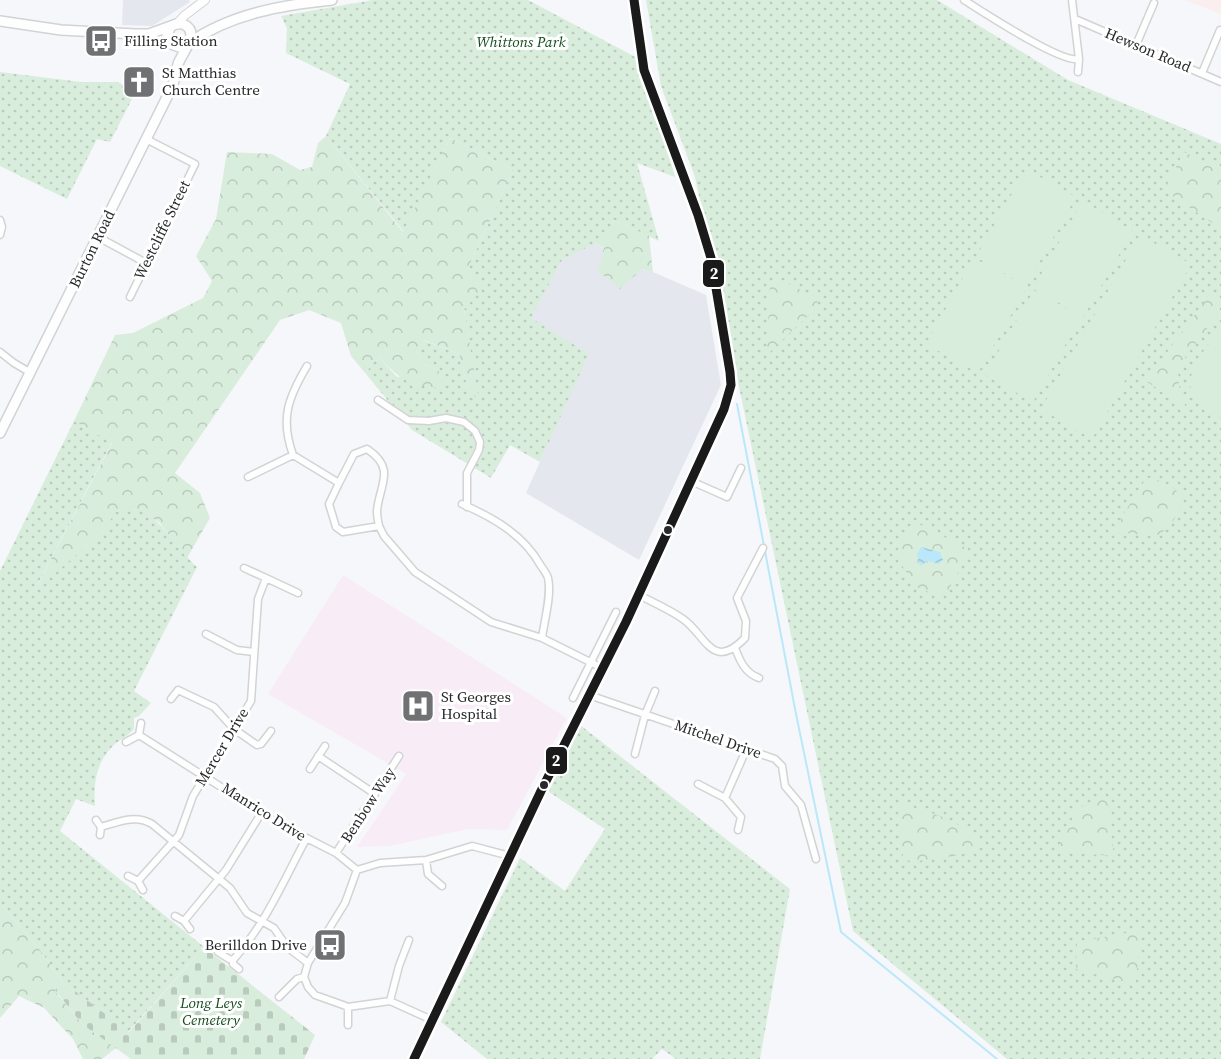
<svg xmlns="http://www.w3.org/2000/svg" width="1221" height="1059" font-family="'Source Serif 4',serif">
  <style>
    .built { fill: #e5e7ef }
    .education { fill: #faeeee }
    .medical { fill: #f8edf7 }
    .green { fill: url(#green-dots) }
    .forest { fill: url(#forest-crowns) }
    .cemetery { fill: url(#cemetery-stones) }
    .pitch { fill: #d9eddc }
    .water { fill: url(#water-waves) }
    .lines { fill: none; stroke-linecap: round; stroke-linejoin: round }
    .stream { stroke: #bae8fa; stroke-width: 2 }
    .minor-casing { stroke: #d2d3d5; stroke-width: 9 }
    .tertiary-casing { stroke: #d2d3d5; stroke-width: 10 }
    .secondary-casing { stroke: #d2d3d5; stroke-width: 12 }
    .minor { stroke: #fefefe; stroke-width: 6 }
    .tertiary { stroke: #fefefe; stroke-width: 8 }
    .secondary { stroke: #fefefe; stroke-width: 9 }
    .bus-1-casing { stroke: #fff; stroke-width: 14 }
    .bus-1 { stroke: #1a1a1a; stroke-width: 9 }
    .bus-dot { fill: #28292b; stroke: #fff; stroke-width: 2 }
    .labels { text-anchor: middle; stroke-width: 6; stroke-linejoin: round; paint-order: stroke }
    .poi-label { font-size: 15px; fill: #28292b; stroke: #fff; text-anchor: start }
    .park-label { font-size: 15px; font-style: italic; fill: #134c1c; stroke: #fff }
    .street-label { font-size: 15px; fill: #28292b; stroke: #fff }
    .line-badge { stroke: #fff; stroke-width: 2 }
    .badge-label { font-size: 16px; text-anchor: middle; font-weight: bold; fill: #fff }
  </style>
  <defs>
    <pattern id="green-dots" width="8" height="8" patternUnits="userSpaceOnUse" patternTransform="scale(1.5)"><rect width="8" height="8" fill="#d9eddc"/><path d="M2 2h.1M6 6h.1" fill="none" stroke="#bacbbd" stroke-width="1.8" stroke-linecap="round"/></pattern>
    <pattern id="forest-crowns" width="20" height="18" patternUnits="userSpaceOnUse" patternTransform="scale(1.5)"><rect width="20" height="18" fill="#d9eddc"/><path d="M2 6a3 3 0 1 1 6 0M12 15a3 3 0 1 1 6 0" fill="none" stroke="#bacbbd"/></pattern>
    <pattern id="cemetery-stones" width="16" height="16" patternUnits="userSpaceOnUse" patternTransform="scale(1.5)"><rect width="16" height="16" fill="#d9eddc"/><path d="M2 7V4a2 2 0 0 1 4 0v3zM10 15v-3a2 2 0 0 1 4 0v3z" fill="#bacbbd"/></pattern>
    <pattern id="water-waves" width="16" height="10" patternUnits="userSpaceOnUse" patternTransform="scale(1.5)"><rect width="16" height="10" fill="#bae8fa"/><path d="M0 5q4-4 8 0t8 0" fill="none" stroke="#a0c7d6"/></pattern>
  </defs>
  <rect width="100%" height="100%" fill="#f6f7fa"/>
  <path class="built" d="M 123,0 L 189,0 L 190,2 L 152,26 L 122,25 Z
    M 594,243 L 642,269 L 653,272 L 706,295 L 721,385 L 639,560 L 526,493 L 588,354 L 530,318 L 562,260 Z"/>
  <path class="education" d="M 1184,0 L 1221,0 L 1221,14 Z"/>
  <path class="medical" d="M 343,575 L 567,718 L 507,830 L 468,829 L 390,846 L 357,847 L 406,774 L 268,694 Z"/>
  <path class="green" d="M 373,0 L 528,0 L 641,60 C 648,101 665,137 675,177 L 637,163 L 659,241 L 614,220 L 612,233 L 608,237 L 562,260 L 531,318 L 589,354 L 540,462 L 510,445 L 491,478 L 412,430 L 366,374 L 372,362 L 381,359 L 397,377 L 440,372 L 425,364 L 416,351 L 423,340 L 459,354 L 468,389 L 468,338 L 464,309 L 482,287 L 471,277 L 469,266 L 513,170 L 450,138 L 404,232 L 326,136 L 350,84 L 286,53 L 287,28 L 281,16 Z
    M 646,0 L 937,0 L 1068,80 L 1221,144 L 1221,1059 L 1007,1059 L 853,931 L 695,177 L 661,86 Z
    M 0,72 L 81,82 L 118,82 L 136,91 L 110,142 L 97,139 L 67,199 L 0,166 Z
    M 74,421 L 112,442 L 34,591 L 102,532 L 115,512 C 121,511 129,508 134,509 C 157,511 180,552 197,567 L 134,691 L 151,703 L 139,716 L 134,718 L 134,729 C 128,736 121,739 115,744 C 97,760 93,782 95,806 L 76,799 L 60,831 L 204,947 L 128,1032 L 63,982 L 36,945 L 0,903 L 0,571 Z
    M 580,725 L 790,889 L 760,1059 L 676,1059 L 662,1049 L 652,1059 L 487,1059 L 441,1022 L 520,858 L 565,891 L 605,829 L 546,790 Z"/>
  <path class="forest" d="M 326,136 L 403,232 L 450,138 L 513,170 L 469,266 L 471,277 L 483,287 L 464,310 L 478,394 L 475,397 L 468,389 L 459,354 L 424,340 L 416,351 L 425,364 L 440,372 L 447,382 L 438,388 C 408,385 401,380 381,359 L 372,362 L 366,374 L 351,356 L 341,323 L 309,310 L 280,320 L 175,473 L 200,493 L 210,518 L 187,558 L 159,522 L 136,509 L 116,512 L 102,532 L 33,593 L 112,443 L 74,421 L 115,335 L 133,333 L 203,298 L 212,281 L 196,256 L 216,219 L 227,152 L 272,154 L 300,170 L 312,167 L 318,143 Z
    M 1184,152 L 1221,169 L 1221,229 L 1164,190 Z
    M 614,220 L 649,236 L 653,272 L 642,269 L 620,289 L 598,271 L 604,248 L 594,243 C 609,236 611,237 614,220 Z
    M 776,278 L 818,298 L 816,308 L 769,353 L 767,350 L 770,282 Z
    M 1209,295 L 1217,297 L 1220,311 L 1178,367 L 1179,386 L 1186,408 L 1146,381 Z
    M 1151,477 L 1172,487 L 1184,497 C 1181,510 1169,532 1155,536 L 1117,532 L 1116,526 L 1145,480 Z
    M 917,523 L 968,549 L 968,555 L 946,594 L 939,596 L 918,588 L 895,556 L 909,526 Z
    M 1105,796 L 1108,802 L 1114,856 L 1062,852 L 1058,848 L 1077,809 Z
    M 902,804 C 935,814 955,818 981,842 L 981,847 L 960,855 L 911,862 L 903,857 L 898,808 Z
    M 0,903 L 36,945 L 63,982 L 55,991 L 82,1024 L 116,1048 L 102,1059 L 83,1059 L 73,1039 L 44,1008 L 19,996 L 0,1018 Z
    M 1142,930 L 1135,985 L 1076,969 L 1077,942 Z"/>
  <path class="cemetery" d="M 204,947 L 315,1035 L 304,1059 L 131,1059 L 82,1024 L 55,990 L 63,982 L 129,1032 Z"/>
  <path class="pitch" d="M 1026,169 L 1076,197 L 1026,286 L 976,257 Z
    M 1083,201 L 1133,231 L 1083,317 L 1033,288 Z
    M 1140,235 L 1191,264 L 1092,439 L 1041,409 Z
    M 974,258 L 1027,287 L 978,373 L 926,344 Z
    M 1034,290 L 1081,317 L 1033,402 L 985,375 Z
    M 1221,328 L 1221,418 C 1214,414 1207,410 1201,405 C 1173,382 1207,347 1221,328 Z"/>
  <path class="water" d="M 921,547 L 940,552 L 943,560 L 939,564 L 928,561 L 920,566 L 917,554 Z"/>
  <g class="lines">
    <path class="stream" d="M 737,404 L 796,714 L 841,932 L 997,1059"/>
    <g class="minor-casing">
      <path id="minor" d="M 964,0 C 983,12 1062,64 1079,59
        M 1072,0 L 1079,59 L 1078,72
        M 1075,19 L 1221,82
        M 1136,45 L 1154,3
        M 1202,73 L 1220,30
        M 0,220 L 2,227 L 0,235
        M 98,237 L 146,263
        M 130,297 L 195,164 L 146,139
        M 0,352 L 14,363 L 31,373
        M 378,400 L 408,420 L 429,421 L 446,418 L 464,422 L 475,431 L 480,442 L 479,450 L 467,473 L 467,507
        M 293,455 C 280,419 288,398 307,366
        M 248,477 L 293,455 L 339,483 L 329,504 L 336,527 L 343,532 L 379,526 L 384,536 L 415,572 L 491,622 L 542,638 L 602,668
        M 691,481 L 727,497 L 741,468
        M 339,483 L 354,454 L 367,449 C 397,469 379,485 377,511 C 377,516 378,521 379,526
        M 462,504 C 494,518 524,535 541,566 C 543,569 547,574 548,578 C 552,594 544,622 542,638
        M 266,578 L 298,593
        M 637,594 C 652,602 669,609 683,619 C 706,635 712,672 745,638 L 746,621 L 737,598 L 763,548
        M 206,634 L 237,650 L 254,652
        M 735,648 C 740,661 745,673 759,678
        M 589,695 L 775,759 L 782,766 L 785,786 L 801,805 L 816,859
        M 573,698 L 616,612
        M 171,699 L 178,690 L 214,707 L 234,729 L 257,745 L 261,744 L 271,731
        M 139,735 L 281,825 L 336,853 L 357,870
        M 126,742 L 139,735 L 141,723
        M 635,754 L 645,715 L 655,691
        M 318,756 L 375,794
        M 310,769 L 325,746
        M 698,784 L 725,798 L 746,750
        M 725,798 L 741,817 L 738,830
        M 96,820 L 101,827 L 100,835
        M 101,827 C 118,822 135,814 152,824 L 230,888 L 247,913 L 274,928 L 287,947 L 308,963
        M 336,853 L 399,756
        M 426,860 L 428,874 L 442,886
        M 128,876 L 138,881 L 143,890
        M 138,881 L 179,835 L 193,796 L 251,701 L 258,599 L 266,578 L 244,568
        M 175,916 L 184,921 L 190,929
        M 184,921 L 226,870 L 262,812
        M 218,952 L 229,959 L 233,960 L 233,964 L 239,969
        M 233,960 C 265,925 284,880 306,839
        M 279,997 L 297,979 L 304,977
        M 390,1001 L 399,966 L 409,940
        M 432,1020 L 390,1001 L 348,1007 L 343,1005 L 315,995 L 308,987 L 304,977 L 308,963 L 345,903 L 357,870 L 380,863 L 426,860 L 472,846 L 510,856
        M 348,1025 L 348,1007"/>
    </g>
    <g class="tertiary-casing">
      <path id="tertiary" d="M 177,24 L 184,16 L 205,0
        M 414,1059 L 541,791 L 626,622 L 724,409 L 731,385 L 730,372 L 711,258 L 698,215 L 644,70 L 634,0"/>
    </g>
    <g class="secondary-casing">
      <path id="secondary" d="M 0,21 L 61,30 L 135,34 L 149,34 L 171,26
        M 189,43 C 230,14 282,5 332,0
        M 0,433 L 172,87 C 175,79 176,72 178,64 C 182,53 200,33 185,25 C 180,22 176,24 171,26 L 167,35 L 171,44 L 179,47 L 187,44"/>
    </g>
    <use href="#minor" class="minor"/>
    <use href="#tertiary" class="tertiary"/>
    <use href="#secondary" class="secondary"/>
    <g class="bus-1-casing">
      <path id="bus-1" d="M 414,1059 L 541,791 L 626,622 L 724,409 L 731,385 L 730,372 L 711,258 L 698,215 L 644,70 L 634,0"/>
    </g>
    <use href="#bus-1" class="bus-1"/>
  </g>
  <defs>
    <g id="bus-square" transform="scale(1.725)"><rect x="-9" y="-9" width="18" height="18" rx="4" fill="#707173" stroke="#fff"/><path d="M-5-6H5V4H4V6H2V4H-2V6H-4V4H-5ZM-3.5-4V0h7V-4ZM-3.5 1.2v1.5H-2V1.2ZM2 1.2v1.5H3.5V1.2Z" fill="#fff"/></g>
    <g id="church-square" transform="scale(1.725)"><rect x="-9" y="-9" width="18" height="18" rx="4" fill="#707173" stroke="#fff"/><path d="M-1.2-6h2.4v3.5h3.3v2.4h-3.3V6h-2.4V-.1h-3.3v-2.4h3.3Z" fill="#fff"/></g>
    <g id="hospital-square" transform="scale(1.725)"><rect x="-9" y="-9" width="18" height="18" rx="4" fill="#707173" stroke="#fff"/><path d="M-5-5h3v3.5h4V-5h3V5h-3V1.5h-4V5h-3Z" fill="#fff"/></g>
  </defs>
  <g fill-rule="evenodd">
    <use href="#bus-square" x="101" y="41"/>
    <use href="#church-square" x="139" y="82"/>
    <use href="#hospital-square" x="418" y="706"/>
    <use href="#bus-square" x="330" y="945"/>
  </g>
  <g class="bus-dot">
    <circle cx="668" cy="530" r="5"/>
    <circle cx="544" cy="785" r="5"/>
  </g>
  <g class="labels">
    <g class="poi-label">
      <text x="124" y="46">Filling Station</text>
      <text x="162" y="78">St Matthias<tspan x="162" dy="17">Church Centre</tspan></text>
      <text x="441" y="702">St Georges<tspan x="441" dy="17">Hospital</tspan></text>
      <text x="307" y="950" text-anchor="end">Berilldon Drive</text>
    </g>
    <g class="park-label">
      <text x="521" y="47">Whittons Park</text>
      <text x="211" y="1008">Long Leys<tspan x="211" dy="17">Cemetery</tspan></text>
    </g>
    <g class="street-label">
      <text transform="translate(1148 50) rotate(23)" y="5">Hewson Road</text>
      <text transform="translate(162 230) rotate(-64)" y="5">Westcliffe Street</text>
      <text transform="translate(92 249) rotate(-64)" y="5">Burton Road</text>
      <text transform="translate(718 739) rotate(19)" y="5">Mitchel Drive</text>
      <text transform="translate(222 747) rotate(-59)" y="5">Mercer Drive</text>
      <text transform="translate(368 805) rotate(-57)" y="5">Benbow Way</text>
      <text transform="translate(264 812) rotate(32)" y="5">Manrico Drive</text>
    </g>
  </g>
  <g class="line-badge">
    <rect x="702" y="259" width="23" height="29" rx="6" fill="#1a1a1a"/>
    <rect x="545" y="746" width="23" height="29" rx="6" fill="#1a1a1a"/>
  </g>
  <g class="badge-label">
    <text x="714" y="279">2</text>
    <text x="556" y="766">2</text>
  </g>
</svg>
